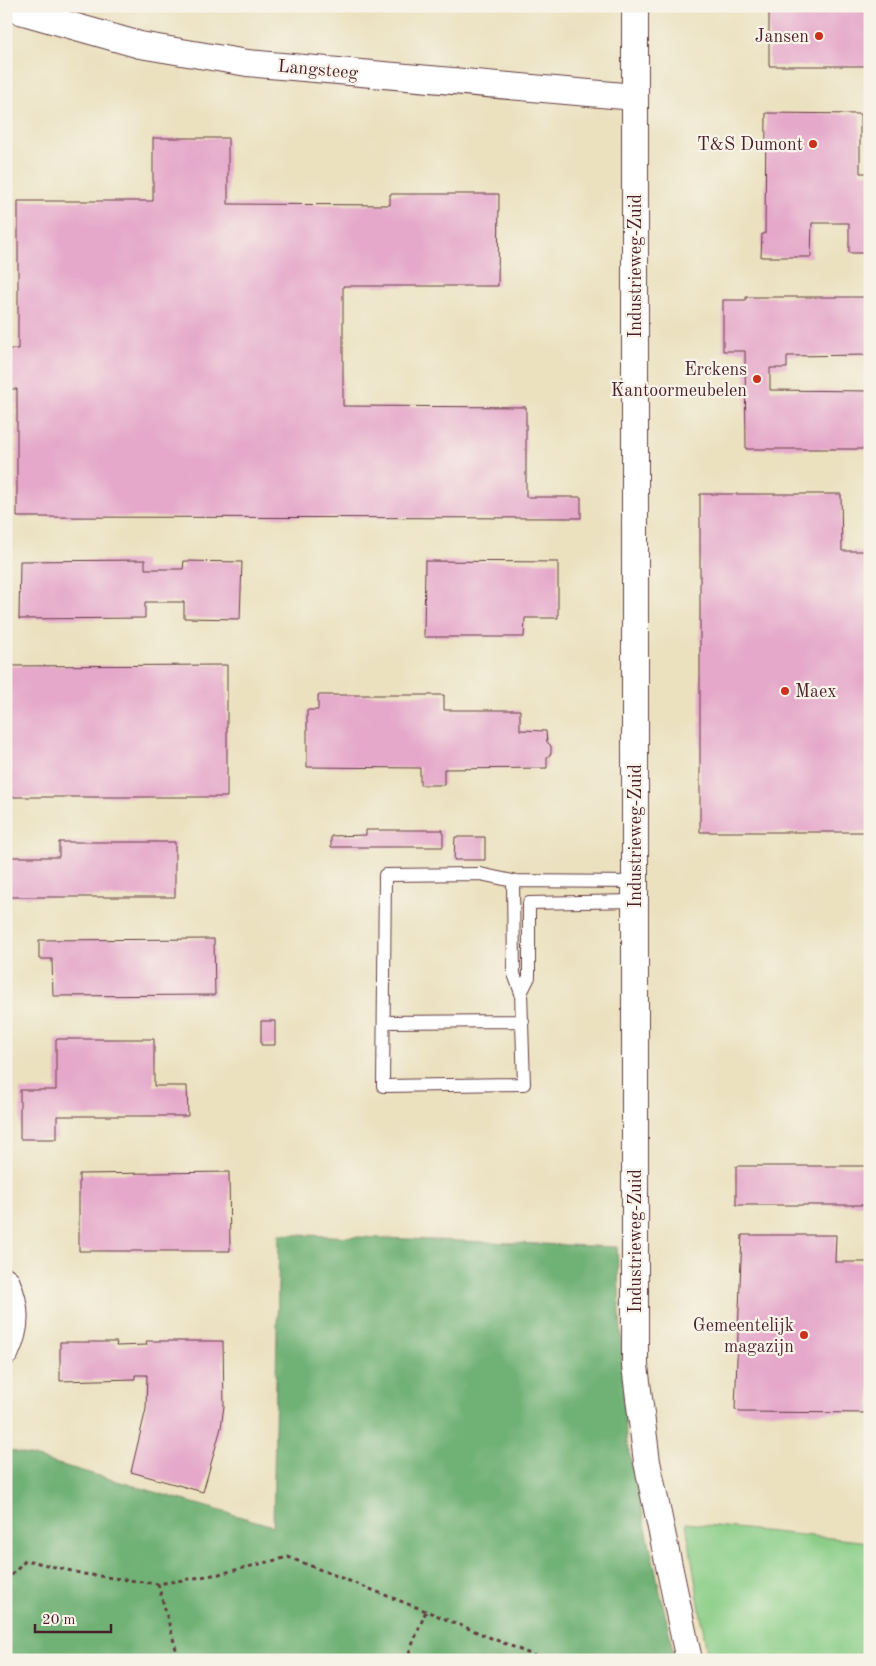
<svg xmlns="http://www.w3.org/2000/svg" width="876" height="1666" font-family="'Old Standard TT',serif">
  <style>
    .green { fill: #8ace87; stroke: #6a7659 }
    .forest { fill: #6fb174; stroke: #5c6850 }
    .building { fill: #e5a8ca }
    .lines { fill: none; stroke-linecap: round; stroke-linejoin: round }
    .lane-casing { stroke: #623c41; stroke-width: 14 }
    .street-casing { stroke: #623c41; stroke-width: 28 }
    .path { stroke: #623c41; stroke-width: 3; stroke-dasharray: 4 4; stroke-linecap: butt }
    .lane { stroke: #fff; stroke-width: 12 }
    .street { stroke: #fff; stroke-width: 26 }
    .poi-dot { fill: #c8321e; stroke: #f7f3e8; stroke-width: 2 }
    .labels { text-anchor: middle; stroke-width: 4.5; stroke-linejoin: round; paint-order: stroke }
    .poi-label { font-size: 18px; fill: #4a1f2b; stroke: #f7f3e8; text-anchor: end }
    .street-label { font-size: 18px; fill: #4a1f2b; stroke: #f7f3e8 }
  </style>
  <rect width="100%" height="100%" fill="#f7f3e8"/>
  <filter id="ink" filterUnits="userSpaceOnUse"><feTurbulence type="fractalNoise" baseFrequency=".02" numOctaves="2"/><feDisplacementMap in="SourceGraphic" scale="10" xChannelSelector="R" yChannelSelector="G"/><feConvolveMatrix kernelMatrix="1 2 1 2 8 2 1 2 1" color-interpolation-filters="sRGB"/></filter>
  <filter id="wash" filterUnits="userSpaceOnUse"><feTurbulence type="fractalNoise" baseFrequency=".0096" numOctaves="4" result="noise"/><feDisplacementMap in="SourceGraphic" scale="20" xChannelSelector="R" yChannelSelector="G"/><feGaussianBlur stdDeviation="1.12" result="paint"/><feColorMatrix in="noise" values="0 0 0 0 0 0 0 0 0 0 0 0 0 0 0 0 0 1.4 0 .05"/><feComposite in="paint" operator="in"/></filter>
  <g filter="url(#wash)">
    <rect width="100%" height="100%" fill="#ebe1bf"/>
    <path class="green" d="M 686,1523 L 870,1542 L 870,1660 L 708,1660 Z"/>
    <path class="forest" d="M 279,1234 L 617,1247 L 626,1438 L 672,1645 L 672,1660 L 6,1660 L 6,1449 L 273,1526 Z"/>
    <g id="blocks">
      <path class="building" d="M 769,6 L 870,6 L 870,66 L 769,66 Z
        M 766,113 L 860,114 L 860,173 L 870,173 L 870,253 L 849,253 L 849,223 L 812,223 L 811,257 L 761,257 L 762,234 L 765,234 Z
        M 153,138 L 228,138 L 228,204 L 390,205 L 390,194 L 499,194 L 498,286 L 343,286 L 343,406 L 526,407 L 526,497 L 581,497 L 581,518 L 17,517 L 17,389 L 6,389 L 6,349 L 18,349 L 18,201 L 153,201 Z
        M 746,297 L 870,297 L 870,355 L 787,356 L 787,368 L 770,368 L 770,390 L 870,391 L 870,449 L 746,449 L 745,351 L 723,351 L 723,300 L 746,300 Z
        M 700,494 L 841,494 L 842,551 L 870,551 L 870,832 L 700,832 Z
        M 145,560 L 145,569 L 183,569 L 184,561 L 242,562 L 240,619 L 184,618 L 184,602 L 145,602 L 145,618 L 19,619 L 20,561 Z
        M 425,561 L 558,562 L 558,618 L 525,618 L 524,637 L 424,637 Z
        M 227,665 L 227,797 L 6,797 L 6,666 Z
        M 318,695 L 444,695 L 444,710 L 520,710 L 520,730 L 546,731 L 547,742 L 551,746 L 551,754 L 547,757 L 547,768 L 444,769 L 444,785 L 420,785 L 420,768 L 307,767 L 307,710 L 318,710 Z
        M 366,830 L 443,830 L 443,847 L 331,847 L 331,836 L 366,835 Z
        M 455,837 L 485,837 L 485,860 L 454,860 Z
        M 59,842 L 175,842 L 175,897 L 6,897 L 6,857 L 59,857 Z
        M 214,939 L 215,995 L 53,996 L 52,959 L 39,959 L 39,940 Z
        M 261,1021 L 275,1021 L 275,1045 L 261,1045 Z
        M 56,1039 L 154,1039 L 154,1086 L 187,1086 L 188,1116 L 57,1116 L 57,1139 L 20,1139 L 20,1090 L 56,1090 Z
        M 736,1166 L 870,1166 L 870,1205 L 736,1205 Z
        M 229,1172 L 230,1251 L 79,1251 L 79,1174 Z
        M 742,1235 L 836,1235 L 835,1262 L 870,1262 L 870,1413 L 740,1412 L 735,1409 Z
        M 146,1341 L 223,1341 L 224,1406 L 221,1428 L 203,1492 L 131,1472 L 146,1409 L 147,1375 L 135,1375 L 135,1379 L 60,1381 L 60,1342 L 117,1342 L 116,1346 L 147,1345 Z"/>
    </g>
  </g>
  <g filter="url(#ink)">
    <use href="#blocks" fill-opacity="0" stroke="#623c41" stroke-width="1"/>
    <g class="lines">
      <g class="lane-casing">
        <path id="lane" d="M 513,881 L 514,974 L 521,993 L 524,1084 L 383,1086 L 385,875 L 480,874 L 513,881 L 635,882
          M 521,993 L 529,977 L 529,903 L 635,901
          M 384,1022 L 523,1021"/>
      </g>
      <g class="street-casing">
        <path id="street" d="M 635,6 L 635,1366 L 647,1462 L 689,1660
          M 6,7 L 140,45 L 247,63 L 635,97
          M 6,1281 C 17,1306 18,1326 6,1352"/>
      </g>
      <path class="path" d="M 6,1581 L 26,1560 L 84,1574 L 158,1584 L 219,1574 L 288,1557 L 426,1611 L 535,1656 L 547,1660
        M 158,1584 L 179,1660
        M 406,1660 L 426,1611"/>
      <use href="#lane" class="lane"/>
      <use href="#street" class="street"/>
    </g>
  </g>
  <g class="poi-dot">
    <circle cx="819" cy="36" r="5"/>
    <circle cx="813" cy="144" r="5"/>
    <circle cx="757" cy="379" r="5"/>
    <circle cx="785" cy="691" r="5"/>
    <circle cx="804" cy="1335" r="5"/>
  </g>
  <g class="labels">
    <g class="poi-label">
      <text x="809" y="42">Jansen</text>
      <text x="803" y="150">T&amp;S Dumont</text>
      <text x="747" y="375">Erckens<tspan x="747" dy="21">Kantoormeubelen</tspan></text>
      <text x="795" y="697" text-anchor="start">Maex</text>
      <text x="794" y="1331">Gemeentelijk<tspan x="794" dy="21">magazijn</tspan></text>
    </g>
    <g class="street-label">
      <text transform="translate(318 69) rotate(5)" y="6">Langsteeg</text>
      <text transform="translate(635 266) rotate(-90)" y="6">Industrieweg-Zuid</text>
      <text transform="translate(635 836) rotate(-90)" y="6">Industrieweg-Zuid</text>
      <text transform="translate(635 1241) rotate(-90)" y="6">Industrieweg-Zuid</text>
    </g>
  </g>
  <rect width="876" height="1666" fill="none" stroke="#f7f3e8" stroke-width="25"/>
  <path d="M35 1624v8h76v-8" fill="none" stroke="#4a1f2b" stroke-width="2.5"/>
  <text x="42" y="1624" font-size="15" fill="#4a1f2b" stroke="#f7f3e8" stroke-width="4" paint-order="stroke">20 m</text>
</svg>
